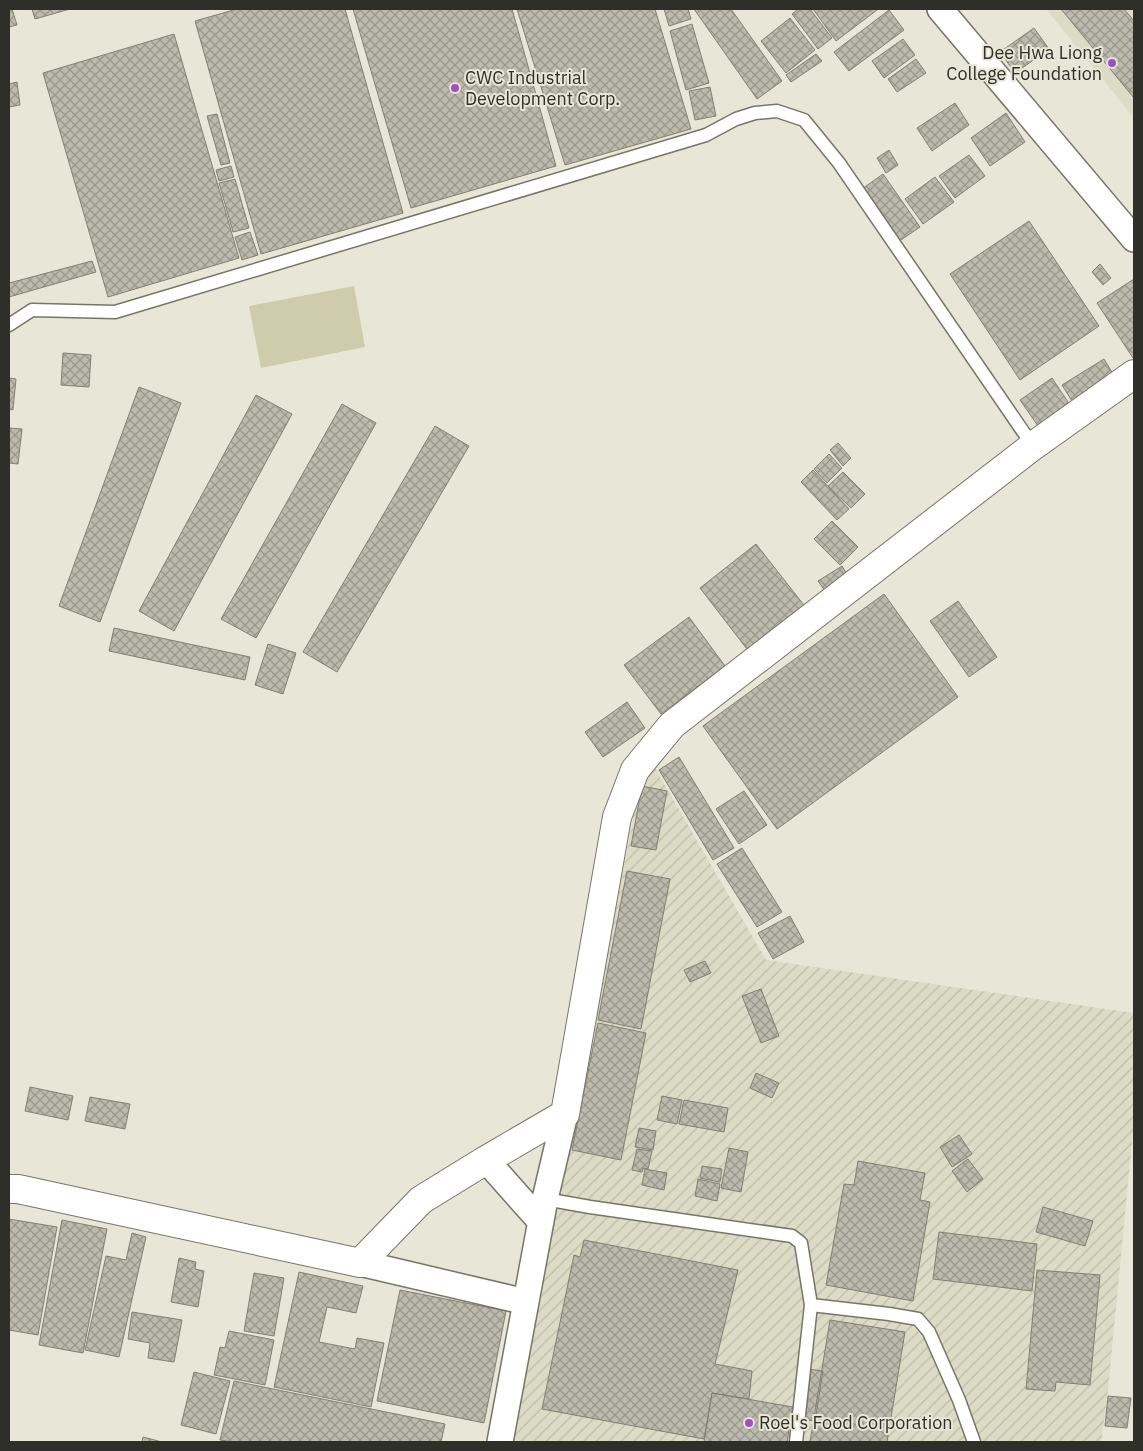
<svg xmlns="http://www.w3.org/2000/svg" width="1143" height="1451" font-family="'IBM Plex Sans',sans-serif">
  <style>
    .built { fill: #dcdbc5 }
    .industrial { fill: url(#industrial-furrows) }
    .pitch { fill: #ceccab }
    .building { fill: url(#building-cross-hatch); stroke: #818072 }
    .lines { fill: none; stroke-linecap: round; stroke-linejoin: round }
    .service-casing { stroke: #767568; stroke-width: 15 }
    .minor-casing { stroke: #767568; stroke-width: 28 }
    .tertiary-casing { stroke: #767568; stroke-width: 30 }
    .service { stroke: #fff; stroke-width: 12 }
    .minor { stroke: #fff; stroke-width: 25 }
    .tertiary { stroke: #fff; stroke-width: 28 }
    .poi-dot { fill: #9e50c1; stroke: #e8e7d7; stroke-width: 2 }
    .labels { text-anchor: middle; stroke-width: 4; stroke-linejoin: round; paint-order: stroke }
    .poi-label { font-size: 18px; fill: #2f2f29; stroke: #e8e7d7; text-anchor: start }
  </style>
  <defs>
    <pattern id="industrial-furrows" width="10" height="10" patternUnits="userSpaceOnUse" patternTransform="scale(1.25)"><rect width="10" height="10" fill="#dcdbc5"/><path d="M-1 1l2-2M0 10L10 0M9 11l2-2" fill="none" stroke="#bdbca9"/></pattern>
    <pattern id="building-cross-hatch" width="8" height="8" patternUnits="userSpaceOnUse" patternTransform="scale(1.25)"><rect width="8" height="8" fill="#bbbaac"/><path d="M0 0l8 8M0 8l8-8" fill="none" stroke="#98988c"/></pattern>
  </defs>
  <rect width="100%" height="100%" fill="#e8e7d7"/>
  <path class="built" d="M 1046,9 L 1134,9 L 1134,118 Z"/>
  <path class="industrial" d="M 655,768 L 766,960 L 1134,1013 L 1134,1121 L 1107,1400 L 1101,1442 L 511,1442 L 642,774 Z"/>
  <path class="pitch" d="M 354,286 L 365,347 L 261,368 L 249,306 Z"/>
  <path class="building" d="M 9,9 L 12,9 L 17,25 L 9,27 Z
    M 32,9 L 70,9 L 35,19 Z
    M 237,9 L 345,9 L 403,213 L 261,254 L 195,21 Z
    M 353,9 L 512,9 L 556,166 L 411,208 Z
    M 517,9 L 655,9 L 691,129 L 565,165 Z
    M 664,9 L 688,9 L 691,19 L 669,26 Z
    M 694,9 L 731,9 L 782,81 L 757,99 Z
    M 798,9 L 810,9 L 832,38 L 818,49 L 792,14 Z
    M 813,9 L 876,9 L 877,10 L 836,41 Z
    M 1061,9 L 1124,9 L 1134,21 L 1134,98 Z
    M 889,10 L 904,30 L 849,71 L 834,52 Z
    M 790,18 L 815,50 L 786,73 L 761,41 Z
    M 692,24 L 709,83 L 686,90 L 670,31 Z
    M 1034,28 L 1049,49 L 1015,73 L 1000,52 Z
    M 174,34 L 239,258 L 108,297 L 43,73 Z
    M 903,39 L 915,55 L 884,78 L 872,61 Z
    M 816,54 L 822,61 L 791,82 L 786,75 Z
    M 916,59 L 926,73 L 897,92 L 888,79 Z
    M 17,82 L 20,105 L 9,107 L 9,84 Z
    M 710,87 L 716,116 L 695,120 L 689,91 Z
    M 955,103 L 969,125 L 932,151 L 917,128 Z
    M 1006,113 L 1025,142 L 990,166 L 971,138 Z
    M 217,114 L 230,163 L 221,165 L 207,116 Z
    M 889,150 L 898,165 L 886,173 L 877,158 Z
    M 969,155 L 985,176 L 955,198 L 939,176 Z
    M 231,166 L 234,177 L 219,181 L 216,170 Z
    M 883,174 L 920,227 L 898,242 L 862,189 Z
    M 935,177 L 954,202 L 923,224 L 905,199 Z
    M 235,179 L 249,228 L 233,232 L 219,183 Z
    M 1029,221 L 1099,326 L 1020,380 L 950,274 Z
    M 250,232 L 258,255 L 242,260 L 235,237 Z
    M 92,261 L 96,272 L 9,297 L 9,283 Z
    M 1100,264 L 1111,278 L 1103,285 L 1092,272 Z
    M 1134,279 L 1134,357 L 1133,358 L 1097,303 Z
    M 63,353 L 91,355 L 89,387 L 61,385 Z
    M 1104,359 L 1113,374 L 1072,401 L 1062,385 Z
    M 9,378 L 16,379 L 13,410 L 9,409 Z
    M 1052,378 L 1070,405 L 1038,426 L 1020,400 Z
    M 139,387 L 181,403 L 100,622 L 59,606 Z
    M 256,395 L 292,414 L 174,631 L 139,611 Z
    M 342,404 L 376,423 L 256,638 L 221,619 Z
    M 435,426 L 469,446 L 337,672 L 303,652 Z
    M 9,428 L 22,429 L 18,464 L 9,463 Z
    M 838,443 L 851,458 L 843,466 L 830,450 Z
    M 829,454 L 842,468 L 827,483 L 814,469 Z
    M 813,470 L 849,509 L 837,520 L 801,482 Z
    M 843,472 L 865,494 L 851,508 L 828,486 Z
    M 832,521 L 858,547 L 840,565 L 814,539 Z
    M 756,544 L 807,609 L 750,653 L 700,588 Z
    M 842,566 L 848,576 L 825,591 L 818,581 Z
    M 884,594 L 958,697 L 777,829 L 703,726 Z
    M 958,601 L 997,657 L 969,677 L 930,621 Z
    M 689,617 L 725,666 L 661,714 L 624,665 Z
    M 114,628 L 250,657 L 245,680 L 109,651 Z
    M 268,644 L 296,653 L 283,694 L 255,685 Z
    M 627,702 L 645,728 L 603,757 L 585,732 Z
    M 679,757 L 734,848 L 713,860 L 659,770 Z
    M 642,786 L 667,791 L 656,850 L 631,846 Z
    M 744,791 L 767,825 L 739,844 L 716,809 Z
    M 742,848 L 782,912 L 757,927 L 717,864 Z
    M 627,871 L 670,879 L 641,1029 L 598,1020 Z
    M 790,916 L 804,942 L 773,959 L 758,933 Z
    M 705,961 L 711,973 L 690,982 L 684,970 Z
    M 761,989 L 779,1036 L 761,1043 L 742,996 Z
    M 598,1023 L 646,1033 L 621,1160 L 572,1150 Z
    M 756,1073 L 779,1083 L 772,1098 L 750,1088 Z
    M 30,1087 L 73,1096 L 68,1120 L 25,1111 Z
    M 662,1096 L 682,1100 L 677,1124 L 657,1120 Z
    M 90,1097 L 130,1104 L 125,1129 L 85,1121 Z
    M 684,1100 L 728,1108 L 724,1132 L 679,1124 Z
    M 639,1128 L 656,1131 L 653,1150 L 635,1147 Z
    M 959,1135 L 972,1154 L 952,1167 L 940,1147 Z
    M 729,1148 L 748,1152 L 741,1192 L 721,1188 Z
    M 637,1149 L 652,1151 L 648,1169 L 643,1168 L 642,1172 L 632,1170 Z
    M 968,1159 L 983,1179 L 967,1192 L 952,1171 Z
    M 858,1161 L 925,1173 L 920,1200 L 930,1202 L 913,1301 L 826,1285 L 844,1184 L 854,1185 Z
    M 702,1166 L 722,1169 L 720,1182 L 700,1178 Z
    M 645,1169 L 667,1173 L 664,1190 L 642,1185 Z
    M 698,1179 L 720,1184 L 717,1201 L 695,1196 Z
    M 1043,1207 L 1093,1221 L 1085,1246 L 1036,1232 Z
    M 9,1219 L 57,1227 L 38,1335 L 9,1330 Z
    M 62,1220 L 107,1229 L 83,1353 L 39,1345 Z
    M 939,1232 L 1037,1244 L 1032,1291 L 933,1279 Z
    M 132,1233 L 146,1237 L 119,1357 L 85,1350 L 106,1256 L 126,1260 Z
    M 584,1240 L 738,1270 L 715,1364 L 752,1371 L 749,1399 L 712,1393 L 704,1439 L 542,1409 L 574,1255 L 580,1257 Z
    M 179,1258 L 196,1262 L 195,1269 L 204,1271 L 198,1307 L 171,1302 Z
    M 1037,1270 L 1100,1275 L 1090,1385 L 1056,1382 L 1055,1391 L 1026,1389 Z
    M 299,1272 L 363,1286 L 356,1313 L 327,1307 L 319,1342 L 355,1349 L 357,1338 L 384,1343 L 371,1407 L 274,1387 Z
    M 254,1273 L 284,1278 L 274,1336 L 244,1331 Z
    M 400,1290 L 506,1311 L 484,1423 L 377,1401 Z
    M 132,1312 L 182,1320 L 174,1362 L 148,1358 L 150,1343 L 128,1339 Z
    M 830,1320 L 905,1332 L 887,1442 L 810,1442 Z
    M 229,1331 L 274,1340 L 265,1385 L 214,1375 L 220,1347 L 225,1348 Z
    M 807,1369 L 823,1371 L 815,1421 L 799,1419 Z
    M 194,1372 L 230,1381 L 216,1434 L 181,1425 Z
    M 234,1381 L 445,1424 L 441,1442 L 233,1442 L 220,1440 Z
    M 712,1393 L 793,1407 L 787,1442 L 704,1442 Z
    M 1108,1396 L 1131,1398 L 1127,1428 L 1105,1426 Z
    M 143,1437 L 162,1442 L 142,1442 Z"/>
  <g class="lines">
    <g class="service-casing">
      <path id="service" d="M 9,325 L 32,310 L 115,312 L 706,135 L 736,119 L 755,113 L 777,111 L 804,120 L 839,163 L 1033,446
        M 545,1199 L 590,1207 L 792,1236 L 801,1243 L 811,1305 L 796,1442
        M 811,1305 L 889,1314 L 918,1319 L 929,1332 L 959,1400 L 974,1442"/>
    </g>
    <g class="minor-casing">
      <path id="minor" d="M 940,9 L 1134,239
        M 486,1160 L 541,1222
        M 360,1263 L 526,1302
        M 500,1442 L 545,1199 L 565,1114"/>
    </g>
    <g class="tertiary-casing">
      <path id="tertiary" d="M 9,1189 L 18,1189 L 360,1263 L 421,1200 L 486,1160 L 565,1114 L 617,817 L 635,770 L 672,725 L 1033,446 L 1134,374"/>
    </g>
    <use href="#service" class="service"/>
    <use href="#minor" class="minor"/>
    <use href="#tertiary" class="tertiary"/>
  </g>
  <g class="poi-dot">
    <circle cx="1112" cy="63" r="5"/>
    <circle cx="455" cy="88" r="5"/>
    <circle cx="749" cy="1423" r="5"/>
  </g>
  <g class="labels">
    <g class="poi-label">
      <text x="1102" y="59" text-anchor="end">Dee Hwa Liong<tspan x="1102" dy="21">College Foundation</tspan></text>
      <text x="465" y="84">CWC Industrial<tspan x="465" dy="21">Development Corp.</tspan></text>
      <text x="759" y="1429">Roel's Food Corporation</text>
    </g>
  </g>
  <rect width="1143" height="1451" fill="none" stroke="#2f2f29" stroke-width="20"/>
</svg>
